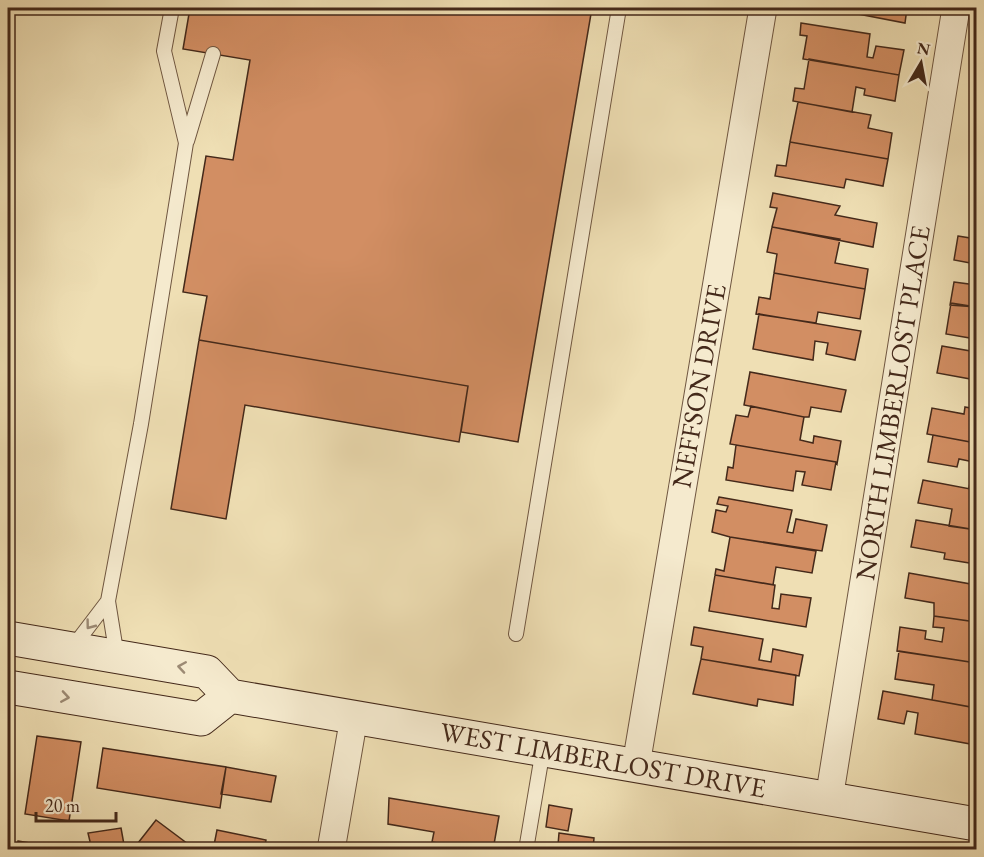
<svg xmlns="http://www.w3.org/2000/svg" width="984" height="857" font-family="'EB Garamond',serif">
  <style>
    .building { fill: #d28e63; stroke: #44291a; stroke-width: 1.5 }
    .lines { fill: none; stroke-linecap: round; stroke-linejoin: round }
    .lane-casing { stroke: #6f5640; stroke-width: 16 }
    .street-casing { stroke: #6f5640; stroke-width: 29 }
    .secondary-casing { stroke: #44291a; stroke-width: 35 }
    .lane { stroke: #f5eace; stroke-width: 14 }
    .street { stroke: #f5eace; stroke-width: 27 }
    .secondary { stroke: #f5eace; stroke-width: 33 }
    .oneway { stroke: #9c8a74 }
    .labels { text-anchor: middle; stroke-width: 6; stroke-linejoin: round; paint-order: stroke }
    .street-label { font-size: 27px; fill: #44291a; stroke: #f5eace }
  </style>
  <rect width="100%" height="100%" fill="#efdfb4"/>
  <filter id="stains"><feTurbulence type="fractalNoise" baseFrequency=".00333" numOctaves="4"/><feColorMatrix values="0 0 0 0 .2 0 0 0 0 .09 0 0 0 0 .02 0 0 0 .5 -.17"/></filter>
  <radialGradient id="worn" r=".72"><stop offset=".6" stop-color="#630" stop-opacity="0"/><stop offset="1" stop-color="#630" stop-opacity=".3"/></radialGradient>
  <path class="building" d="M 190,8 L 592,8 L 518,442 L 461,432 L 468,386 L 199,340 L 207,296 L 183,292 L 206,156 L 233,160 L 250,60 L 183,49 Z
    M 827,8 L 907,8 L 905,23 Z
    M 801,23 L 870,34 L 867,57 L 873,58 L 876,46 L 904,50 L 899,75 L 803,59 L 807,36 L 800,35 Z
    M 809,59 L 899,75 L 895,101 L 864,95 L 865,89 L 856,87 L 852,112 L 793,101 L 795,88 L 804,89 Z
    M 798,102 L 871,115 L 868,128 L 892,133 L 888,159 L 790,142 Z
    M 790,142 L 888,159 L 883,186 L 846,179 L 844,188 L 775,176 L 777,165 L 786,166 Z
    M 974,152 L 976,152 L 976,178 L 970,176 Z
    M 975,178 L 976,178 L 976,206 L 971,204 Z
    M 773,193 L 840,206 L 835,215 L 877,223 L 873,247 L 772,227 L 777,208 L 770,207 Z
    M 772,227 L 840,239 L 835,263 L 868,269 L 865,289 L 774,273 L 777,254 L 767,252 Z
    M 958,236 L 976,239 L 976,264 L 954,260 Z
    M 774,273 L 865,289 L 860,319 L 818,312 L 816,323 L 756,314 L 759,297 L 770,299 Z
    M 954,282 L 976,285 L 976,307 L 950,305 Z
    M 951,303 L 976,307 L 976,339 L 946,334 Z
    M 759,314 L 861,331 L 855,360 L 826,354 L 828,343 L 815,341 L 813,360 L 753,349 Z
    M 199,340 L 468,386 L 459,442 L 245,405 L 226,519 L 171,509 Z
    M 942,346 L 976,352 L 976,380 L 937,373 Z
    M 750,372 L 846,390 L 841,412 L 811,407 L 809,417 L 804,417 L 744,405 Z
    M 751,406 L 804,417 L 800,440 L 813,443 L 814,436 L 841,441 L 837,464 L 836,462 L 730,444 L 736,415 L 748,417 Z
    M 965,407 L 976,409 L 976,443 L 927,434 L 932,408 L 964,414 Z
    M 933,435 L 976,443 L 976,490 L 969,488 L 974,462 L 959,459 L 957,467 L 928,462 Z
    M 736,445 L 836,462 L 831,490 L 802,485 L 805,472 L 796,471 L 793,491 L 726,480 L 728,467 L 733,468 Z
    M 923,480 L 976,490 L 976,530 L 949,526 L 952,509 L 918,503 Z
    M 719,497 L 792,510 L 787,532 L 793,533 L 796,519 L 827,525 L 822,551 L 730,537 L 712,532 L 716,510 L 726,512 L 728,506 L 717,504 Z
    M 916,520 L 976,530 L 976,564 L 944,559 L 945,553 L 911,547 Z
    M 730,537 L 816,551 L 812,573 L 776,567 L 773,585 L 715,575 L 716,569 L 724,571 Z
    M 909,573 L 976,585 L 976,622 L 934,616 L 934,603 L 905,598 Z
    M 715,575 L 775,585 L 772,608 L 779,609 L 781,594 L 811,598 L 806,627 L 709,611 Z
    M 934,616 L 976,622 L 976,663 L 897,651 L 900,627 L 926,631 L 925,639 L 942,642 L 944,628 L 933,627 Z
    M 694,627 L 763,639 L 759,660 L 771,662 L 773,649 L 803,655 L 799,676 L 701,659 L 703,647 L 691,645 Z
    M 899,651 L 976,663 L 976,708 L 932,700 L 934,685 L 895,679 Z
    M 701,659 L 796,675 L 793,705 L 758,699 L 757,706 L 693,694 Z
    M 883,691 L 976,708 L 976,745 L 915,734 L 918,713 L 907,711 L 904,724 L 878,719 Z
    M 37,736 L 81,742 L 69,821 L 25,814 Z
    M 103,748 L 226,767 L 220,808 L 97,788 Z
    M 226,767 L 276,776 L 271,802 L 221,794 Z
    M 389,798 L 499,816 L 493,850 L 475,850 L 432,842 L 434,832 L 388,824 Z
    M 549,805 L 572,809 L 568,831 L 546,827 Z
    M 156,820 L 196,850 L 146,850 L 138,843 Z
    M 121,828 L 125,850 L 92,850 L 88,833 Z
    M 217,830 L 266,840 L 264,850 L 213,850 Z
    M 559,833 L 594,838 L 593,850 L 550,850 L 551,844 L 558,845 Z
    M 18,841 L 66,849 L 17,850 Z"/>
  <g class="lines">
    <g class="lane-casing">
      <path id="lane" d="M 187,141 L 213,54
        M 516,634 L 619,8
        M 73,647 L 108,601
        M 117,657 L 108,601 L 141,424 L 186,143 L 164,51 L 172,8
        M 526,850 L 543,749"/>
    </g>
    <g class="street-casing">
      <path id="street" d="M 636,765 L 763,8
        M 829,799 L 956,8
        M 331,850 L 354,717"/>
    </g>
    <g class="secondary-casing">
      <path id="secondary" d="M 8,638 L 207,672 L 230,696 L 976,824
        M 8,687 L 201,719 L 230,696"/>
    </g>
    <use href="#lane" class="lane"/>
    <use href="#street" class="street"/>
    <use href="#secondary" class="secondary"/>
  </g>
  <defs><path id="oneway-chevron" d="M-2-3.5L2.5 0L-2 3.5" fill="none" stroke-width="1.6" stroke-linecap="round" stroke-linejoin="round" transform="scale(1.5)"/></defs>
  <g class="oneway">
    <use href="#oneway-chevron" transform="translate(90 625) rotate(127)"/>
    <use href="#oneway-chevron" transform="translate(182 667) rotate(-171)"/>
    <use href="#oneway-chevron" transform="translate(65 697) rotate(9)"/>
  </g>
  <g class="labels">
    <g class="street-label">
      <text transform="translate(699 386) rotate(-80)" y="9">NEFFSON DRIVE</text>
      <text transform="translate(893 403) rotate(-81)" y="9">NORTH LIMBERLOST PLACE</text>
      <text transform="translate(603 760) rotate(10)" y="9">WEST LIMBERLOST DRIVE</text>
    </g>
  </g>
  <rect width="984" height="857" fill="none" stroke="#efdfb4" stroke-width="30"/>
  <rect x="9" y="9" width="966" height="839" fill="none" stroke="#44291a" stroke-width="3"/>
  <rect x="15" y="15" width="954" height="827" fill="none" stroke="#44291a" stroke-width="1.5"/>
  <g transform="translate(921 63) rotate(10)" stroke="#f5eace" stroke-width="4.5" paint-order="stroke">
  <path d="M0-4.5L10 22L0 15L-10 22Z" fill="#44291a"/>
  <text y="-9" font-size="16" font-weight="bold" text-anchor="middle" fill="#44291a">N</text>
  </g>
  <path d="M36 812v9h80v-9" fill="none" stroke="#44291a" stroke-width="3"/>
  <text x="45" y="812" font-size="18" fill="#44291a" stroke="#f5eace" stroke-width="4.5" paint-order="stroke">20 m</text>
  <rect width="100%" height="100%" filter="url(#stains)"/>
  <rect width="100%" height="100%" fill="url(#worn)"/>
</svg>
